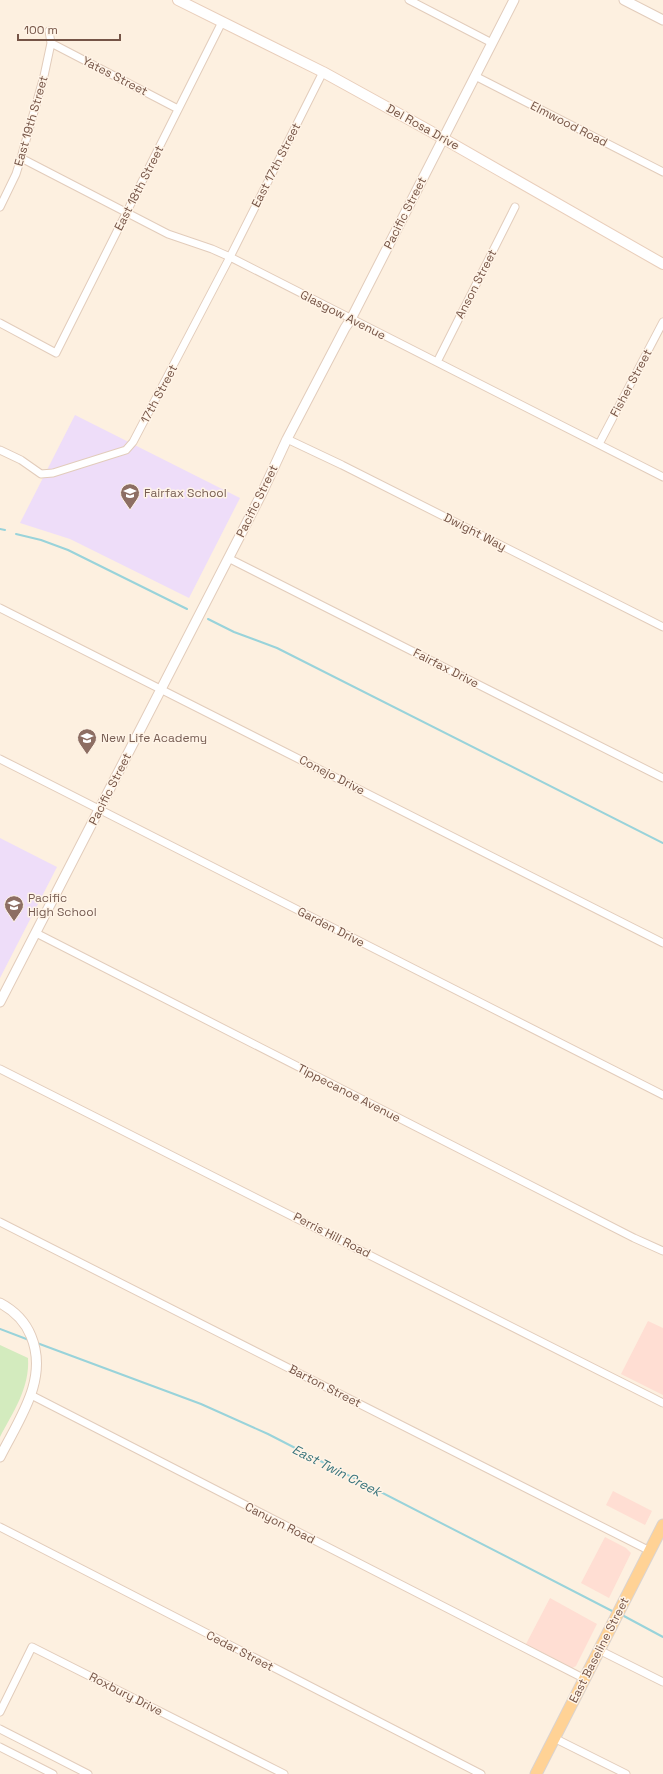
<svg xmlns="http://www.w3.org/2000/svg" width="663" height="1774" font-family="'Space Grotesk',sans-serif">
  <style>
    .commercial { fill: #ffded3 }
    .education { fill: #eeddf9 }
    .green { fill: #d3ebbe }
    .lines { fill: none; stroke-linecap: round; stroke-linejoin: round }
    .stream { stroke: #99d3da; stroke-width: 2 }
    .minor-casing { stroke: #e2ccbb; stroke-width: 9 }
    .tertiary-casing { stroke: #e2ccbb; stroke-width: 11 }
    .secondary-casing { stroke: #e9cebb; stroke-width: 12 }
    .primary-casing { stroke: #dbd3cf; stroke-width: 13 }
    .minor { stroke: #fff; stroke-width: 7 }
    .tertiary { stroke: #fff; stroke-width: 9 }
    .secondary { stroke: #fff; stroke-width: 10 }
    .primary { stroke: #ffd295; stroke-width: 11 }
    .labels { text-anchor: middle; stroke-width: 3; stroke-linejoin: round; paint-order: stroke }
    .street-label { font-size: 12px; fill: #755446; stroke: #fff4e7 }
    .education-label { font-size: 12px; fill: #785e54; stroke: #fff4e7; text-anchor: start }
    .water-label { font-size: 13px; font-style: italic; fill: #39747c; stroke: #fff4e7 }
  </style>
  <rect width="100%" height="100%" fill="#fdf0e0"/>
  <path class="commercial" d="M 648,1321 L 663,1328 L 663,1395 L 621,1374 Z
    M 613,1491 L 652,1511 L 645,1525 L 606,1505 Z
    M 605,1537 L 626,1548 L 631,1553 L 609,1598 L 581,1583 Z
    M 550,1598 L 597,1624 L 576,1666 L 572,1668 L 526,1644 Z"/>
  <path class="education" d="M 75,415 L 240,498 L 189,598 L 70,539 L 20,523 Z
    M 0,838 L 57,867 L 0,978 Z"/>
  <path class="green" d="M 0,1345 L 28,1358 C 30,1388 13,1412 0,1437 Z"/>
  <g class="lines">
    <path class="stream" d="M 0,529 L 5,530
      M 16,534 L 41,540 L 68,550 L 187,609
      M 208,619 L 234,632 L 277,648 L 663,843
      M 0,1329 L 29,1340
      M 37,1343 L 201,1404 L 268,1434 L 614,1612
      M 622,1615 L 663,1637"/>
    <g class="minor-casing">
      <path id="minor" d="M 409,0 L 492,43
        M 51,43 L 178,109
        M 475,76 L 663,172
        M 21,158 L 168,234 L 212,249 L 230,257 L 663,477
        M 0,207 L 16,174 L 21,158 L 44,76 L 51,43 L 49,31
        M 0,323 L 56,353 L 222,22
        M 437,362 L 515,207
        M 287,439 L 342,465 L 663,627
        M 599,444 L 663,322
        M 0,450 L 21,460 L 41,474 L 53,473 L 126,450 L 133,442 L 230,257 L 323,72
        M 228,558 L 663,778
        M 0,608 L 663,943
        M 0,759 L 663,1095
        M 36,933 L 634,1238 L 663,1251
        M 0,1069 L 663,1403
        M 0,1222 L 650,1551
        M 31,1395 L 585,1679
        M 0,1527 L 481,1774
        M 599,1650 L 663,1682
        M 0,1712 L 32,1647 L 284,1774
        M 0,1729 L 88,1774
        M 554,1738 L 626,1774
        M 0,1747 L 53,1774"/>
    </g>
    <g class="tertiary-casing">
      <path id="tertiary" d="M 624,0 L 663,20
        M 0,1002 L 262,493 L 287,439 L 345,328 L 351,319 L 514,0
        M 0,1303 C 15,1311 25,1321 31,1336 C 49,1379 19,1419 0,1457"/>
    </g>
    <g class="secondary-casing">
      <path id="secondary" d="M 178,0 L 323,72 L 430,131 L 663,264"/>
    </g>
    <g class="primary-casing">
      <path id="primary" d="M 536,1774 L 663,1525"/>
    </g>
    <use href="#minor" class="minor"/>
    <use href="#tertiary" class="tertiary"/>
    <use href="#secondary" class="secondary"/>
    <use href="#primary" class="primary"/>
  </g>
  <defs>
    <g id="school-pin" transform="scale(1)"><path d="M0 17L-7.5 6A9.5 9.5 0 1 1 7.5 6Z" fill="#8d6e63" stroke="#fff4e7"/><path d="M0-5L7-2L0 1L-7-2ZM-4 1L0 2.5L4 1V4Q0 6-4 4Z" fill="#fff"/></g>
  </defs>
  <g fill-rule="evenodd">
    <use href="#school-pin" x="130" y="493"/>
    <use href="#school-pin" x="87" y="738"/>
    <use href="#school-pin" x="14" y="905"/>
  </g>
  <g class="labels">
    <g class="street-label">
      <text transform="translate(115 76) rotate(27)" y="4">Yates Street</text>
      <text transform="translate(31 121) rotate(-74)" y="4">East 19th Street</text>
      <text transform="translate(569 124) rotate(27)" y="4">Elmwood Road</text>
      <text transform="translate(423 127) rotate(29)" y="4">Del Rosa Drive</text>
      <text transform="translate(276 165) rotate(-63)" y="4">East 17th Street</text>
      <text transform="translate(139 188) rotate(-63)" y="4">East 18th Street</text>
      <text transform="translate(405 213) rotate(-63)" y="4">Pacific Street</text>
      <text transform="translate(476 284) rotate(-63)" y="4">Anson Street</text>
      <text transform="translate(343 315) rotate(27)" y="4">Glasgow Avenue</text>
      <text transform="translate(631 383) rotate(-62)" y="4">Fisher Street</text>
      <text transform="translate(159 394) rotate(-62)" y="4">17th Street</text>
      <text transform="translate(257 501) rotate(-64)" y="4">Pacific Street</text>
      <text transform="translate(475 532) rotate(27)" y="4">Dwight Way</text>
      <text transform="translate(446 668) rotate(27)" y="4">Fairfax Drive</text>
      <text transform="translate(332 775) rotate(27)" y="4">Conejo Drive</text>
      <text transform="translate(110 789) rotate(-63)" y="4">Pacific Street</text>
      <text transform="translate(331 927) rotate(27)" y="4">Garden Drive</text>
      <text transform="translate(349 1093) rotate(27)" y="4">Tippecanoe Avenue</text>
      <text transform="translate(332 1235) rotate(27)" y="4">Perris Hill Road</text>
      <text transform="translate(325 1386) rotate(27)" y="4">Barton Street</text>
      <text transform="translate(280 1523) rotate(27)" y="4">Canyon Road</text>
      <text transform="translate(599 1650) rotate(-63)" y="4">East Baseline Street</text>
      <text transform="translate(240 1651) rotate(27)" y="4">Cedar Street</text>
      <text transform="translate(126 1694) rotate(27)" y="4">Roxbury Drive</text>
    </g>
    <g class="education-label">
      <text x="144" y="497">Fairfax School</text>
      <text x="101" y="742">New Life Academy</text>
      <text x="28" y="902">Pacific<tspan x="28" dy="14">High School</tspan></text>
    </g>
    <g class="water-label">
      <text transform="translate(337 1470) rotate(27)" y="5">East Twin Creek</text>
    </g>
  </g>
  <path d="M18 34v6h102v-6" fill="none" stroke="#755446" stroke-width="2"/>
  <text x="24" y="34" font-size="12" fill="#755446" stroke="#fff4e7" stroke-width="3" paint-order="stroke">100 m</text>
</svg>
